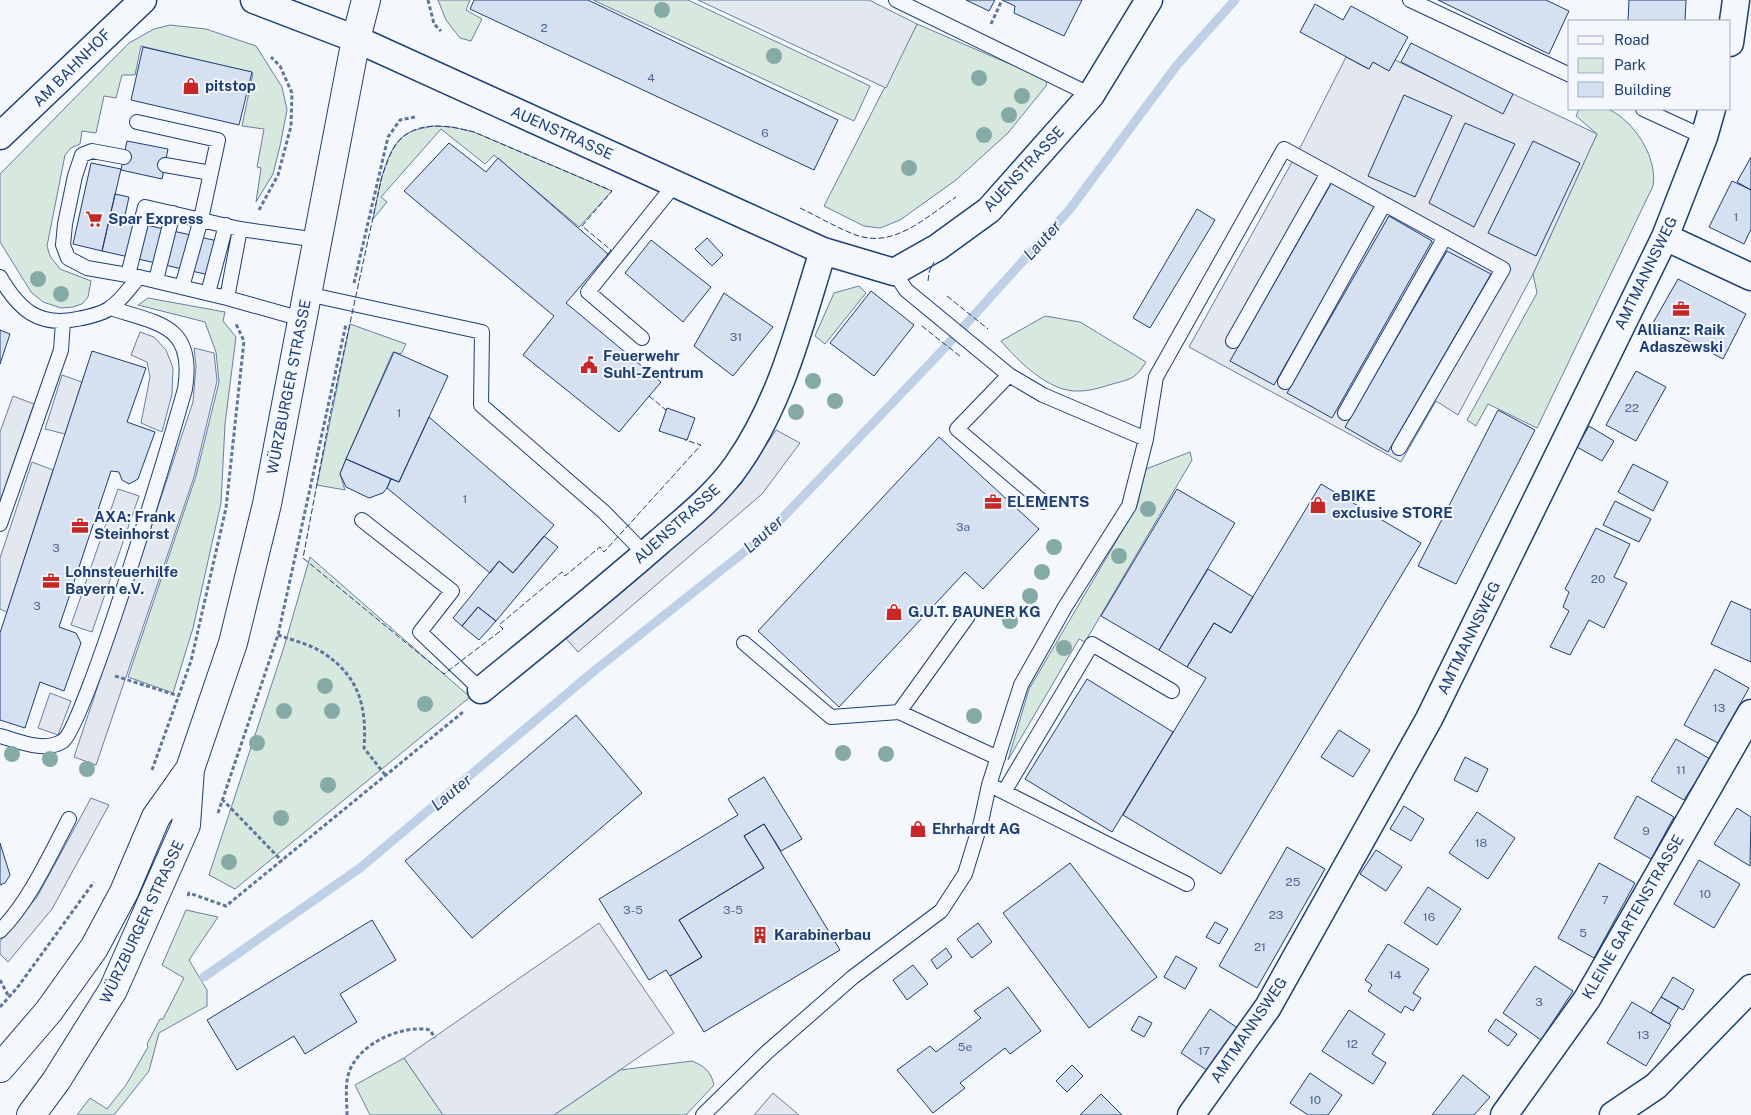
<svg xmlns="http://www.w3.org/2000/svg" width="1751" height="1115" font-family="'Public Sans',sans-serif">
  <style>
    .green { fill: #d7e8df; stroke: #687fa3 }
    .parking { fill: #e3e8f0; stroke: #687fa3 }
    .lines { fill: none; stroke-linecap: round; stroke-linejoin: round }
    .stream { stroke: #bed0e5; stroke-width: 9 }
    .building { fill: #d5e0f0; stroke: #1d3f73 }
    .lane-casing { stroke: #1d3f73; stroke-width: 16 }
    .street-casing { stroke: #1d3f73; stroke-width: 29 }
    .secondary-casing { stroke: #1d3f73; stroke-width: 30 }
    .path { stroke: #5e769c; stroke-width: 3; stroke-dasharray: 4 2.5; stroke-linecap: butt }
    .lane { stroke: #f4f7fb; stroke-width: 14 }
    .street { stroke: #f4f7fb; stroke-width: 26 }
    .secondary { stroke: #f4f7fb; stroke-width: 28 }
    .fence { stroke: #1d3f73; stroke-width: 1; stroke-dasharray: 6 2.5; stroke-linecap: butt }
    .tree { fill: #86aba6 }
    .labels { text-anchor: middle; stroke-width: 4; stroke-linejoin: round; paint-order: stroke }
    .number-label { font-size: 12px; fill: #4b6792 }
    .street-label { font-size: 15px; fill: #1d3f73; stroke: #f4f7fb }
    .poi-label { font-size: 15px; font-weight: bold; fill: #1d3f73; stroke: #f4f7fb; text-anchor: start }
    .water-label { font-size: 16px; font-style: italic; fill: #1d3f73; stroke: #f4f7fb }
  </style>
  <rect width="100%" height="100%" fill="#f4f7fb"/>
  <path class="green" d="M 438,0 L 470,0 L 466,10 L 482,19 L 471,41 L 460,38 L 446,20 Z
    M 593,0 L 688,0 L 870,86 L 854,121 Z
    M 917,24 L 1047,80 L 1046,86 L 1008,133 L 956,180 L 900,220 L 880,228 L 864,226 L 824,206 Z
    M 170,25 L 206,29 L 256,46 L 282,87 L 287,110 L 280,146 L 273,174 L 256,202 L 261,168 L 257,167 L 264,129 L 242,126 L 253,73 L 141,46 L 135,75 L 122,75 L 116,98 L 104,96 L 96,133 L 82,131 L 80,144 L 71,148 L 65,155 L 47,246 L 50,256 L 60,269 L 91,281 L 88,297 L 82,304 L 73,307 L 61,308 L 43,302 L 31,292 L 0,242 L 0,174 L 129,43 L 154,29 Z
    M 1579,109 C 1588,109 1602,106 1610,110 C 1635,122 1658,159 1653,186 L 1537,428 L 1488,404 L 1476,426 L 1467,420 L 1537,293 L 1533,274 L 1597,134 L 1576,116 Z
    M 434,126 L 452,127 L 474,132 L 612,191 L 579,227 L 494,155 L 485,164 L 441,129 L 381,197 L 387,202 L 373,219 C 378,195 383,156 401,138 C 409,130 424,128 434,126 Z
    M 859,286 L 866,293 L 825,344 L 815,336 L 834,293 Z
    M 148,298 L 225,312 L 223,321 L 236,337 L 225,424 L 221,503 L 193,628 L 173,693 L 128,677 L 196,476 L 219,382 L 216,352 L 205,322 L 138,305 Z
    M 1045,316 L 1080,322 L 1146,362 C 1135,380 1130,379 1109,385 C 1100,388 1089,391 1079,391 C 1050,393 1018,361 1001,341 Z
    M 350,324 L 406,344 L 401,354 L 393,352 L 346,459 L 340,474 L 345,490 L 317,485 Z
    M 1190,452 L 1192,460 L 1085,642 L 1079,639 L 1008,760 L 1029,689 L 1137,506 L 1146,469 Z
    M 310,557 L 470,697 L 235,889 L 209,875 L 284,647 Z
    M 186,910 L 218,917 L 189,960 L 207,990 L 207,1006 L 159,1033 L 149,1071 L 114,1115 L 77,1115 L 90,1098 L 107,1109 L 126,1085 L 148,1047 L 147,1044 L 160,1019 L 163,1019 L 184,978 L 162,965 Z
    M 404,1058 L 443,1115 L 370,1115 L 355,1085 Z
    M 692,1061 C 704,1066 711,1071 714,1085 L 686,1115 L 554,1115 L 620,1070 Z"/>
  <path class="parking" d="M 698,0 L 869,0 L 917,24 L 886,88 Z
    M 1346,57 L 1368,69 L 1373,62 L 1389,71 L 1395,60 L 1503,113 L 1513,94 L 1597,134 L 1533,274 L 1458,415 L 1436,401 L 1401,462 L 1189,347 L 1301,146 Z
    M 140,332 L 154,337 L 166,350 L 173,368 L 172,394 L 162,432 L 141,423 L 150,377 L 147,362 L 131,355 Z
    M 194,348 L 214,353 L 217,381 L 212,402 L 194,477 L 96,765 L 74,757 L 193,402 L 196,366 Z
    M 62,375 L 82,382 L 65,434 L 45,429 Z
    M 13,396 L 34,404 L 0,501 L 0,432 Z
    M 776,430 L 800,443 L 762,494 L 578,652 L 563,635 L 689,530 L 741,484 Z
    M 32,462 L 53,470 L 7,612 L 0,609 L 0,558 Z
    M 118,489 L 139,496 L 92,632 L 71,625 Z
    M 50,693 L 71,701 L 58,735 L 38,728 Z
    M 91,798 L 109,805 L 52,909 L 8,962 L 0,954 L 0,941 L 37,897 Z
    M 599,923 L 674,1033 L 554,1115 L 443,1115 L 404,1058 Z
    M 773,1093 L 799,1115 L 754,1115 Z"/>
  <g class="lines">
    <path class="stream" d="M 204,977 L 360,868 L 594,671 L 768,533 L 938,355 L 1070,209 L 1177,65 L 1235,0"/>
  </g>
  <path class="building" d="M 474,0 L 588,0 L 838,120 L 814,170 L 470,9 Z
    M 966,0 L 995,0 L 989,11 Z
    M 1002,0 L 1082,0 L 1064,36 L 1014,13 L 1015,6 Z
    M 1438,0 L 1546,0 L 1569,11 L 1549,54 Z
    M 1629,0 L 1686,0 L 1685,21 L 1628,21 Z
    M 1315,4 L 1343,20 L 1351,6 L 1408,37 L 1389,71 L 1373,62 L 1369,69 L 1300,32 Z
    M 1411,43 L 1513,94 L 1503,114 L 1401,62 Z
    M 143,47 L 252,72 L 239,125 L 131,100 Z
    M 1404,95 L 1452,116 L 1415,197 L 1368,176 Z
    M 1465,123 L 1515,144 L 1474,227 L 1429,203 Z
    M 127,141 L 168,149 L 162,179 L 121,170 Z
    M 1533,141 L 1580,163 L 1536,256 L 1488,233 Z
    M 449,143 L 486,172 L 498,158 L 608,254 L 566,303 L 661,382 L 619,432 L 523,355 L 554,316 L 404,191 Z
    M 1751,157 L 1751,190 L 1737,182 Z
    M 91,163 L 121,169 L 102,251 L 73,244 Z
    M 1732,181 L 1751,190 L 1751,229 L 1744,244 L 1709,227 Z
    M 1332,182 L 1375,207 L 1274,385 L 1230,361 Z
    M 115,194 L 129,197 L 124,220 L 222,242 L 214,276 L 102,251 Z
    M 1197,209 L 1215,220 L 1150,328 L 1133,318 Z
    M 1389,216 L 1432,241 L 1332,418 L 1287,393 Z
    M 707,238 L 723,255 L 712,266 L 695,249 Z
    M 651,240 L 711,287 L 683,322 L 625,273 Z
    M 1447,251 L 1491,274 L 1388,452 L 1345,427 Z
    M 1678,279 L 1746,314 L 1723,359 L 1653,323 Z
    M 871,291 L 914,325 L 874,376 L 830,343 Z
    M 724,293 L 773,327 L 733,376 L 694,346 Z
    M 0,330 L 10,334 L 0,364 Z
    M 92,351 L 146,368 L 127,422 L 155,432 L 138,479 L 129,484 L 122,480 L 119,472 L 111,471 L 59,627 L 76,633 L 81,643 L 64,691 L 40,682 L 25,728 L 0,720 L 0,633 Z
    M 394,352 L 448,376 L 399,482 L 346,459 Z
    M 1636,371 L 1666,387 L 1636,441 L 1606,425 Z
    M 667,408 L 695,418 L 687,440 L 659,431 Z
    M 1498,410 L 1535,430 L 1456,584 L 1418,566 Z
    M 429,417 L 554,525 L 513,573 L 499,561 L 490,573 L 387,488 L 391,479 L 399,482 Z
    M 1589,426 L 1614,441 L 1602,461 L 1577,447 Z
    M 939,437 L 1039,529 L 983,589 L 965,572 L 839,707 L 758,631 Z
    M 346,459 L 391,479 L 387,488 L 383,493 L 369,498 L 346,487 L 340,474 Z
    M 1633,464 L 1668,482 L 1653,511 L 1618,492 Z
    M 1321,484 L 1421,543 L 1221,874 L 1123,815 L 1206,678 L 1187,667 L 1214,623 L 1231,633 Z
    M 1177,489 L 1235,523 L 1159,650 L 1101,616 Z
    M 1615,501 L 1651,519 L 1639,542 L 1603,525 Z
    M 1596,528 L 1630,544 L 1614,577 L 1627,583 L 1604,628 L 1589,620 L 1570,655 L 1550,647 L 1569,611 L 1563,607 L 1569,592 L 1565,589 Z
    M 544,536 L 558,547 L 496,621 L 478,607 L 462,626 L 453,618 L 499,561 L 513,573 Z
    M 1208,569 L 1253,597 L 1231,633 L 1214,623 L 1187,667 L 1159,650 Z
    M 1731,601 L 1751,610 L 1751,662 L 1711,644 Z
    M 478,607 L 496,621 L 479,640 L 462,626 Z
    M 1715,669 L 1749,688 L 1718,743 L 1684,725 Z
    M 1087,679 L 1173,732 L 1112,832 L 1025,779 Z
    M 576,715 L 642,793 L 472,938 L 405,861 Z
    M 1339,730 L 1370,750 L 1353,777 L 1321,757 Z
    M 1676,739 L 1710,759 L 1684,800 L 1651,781 Z
    M 1465,757 L 1488,769 L 1477,792 L 1454,780 Z
    M 764,777 L 802,839 L 781,851 L 764,824 L 744,836 L 764,868 L 679,920 L 702,957 L 670,976 L 666,970 L 649,980 L 599,899 L 738,815 L 728,799 Z
    M 1637,796 L 1674,817 L 1651,859 L 1614,838 Z
    M 1404,806 L 1424,819 L 1411,841 L 1390,829 Z
    M 1737,808 L 1751,817 L 1750,866 L 1714,844 Z
    M 1477,812 L 1515,838 L 1488,879 L 1449,853 Z
    M 764,824 L 840,950 L 704,1032 L 670,976 L 702,957 L 679,920 L 764,868 L 744,836 Z
    M 0,843 L 10,875 L 5,883 L 0,885 Z
    M 1287,847 L 1325,869 L 1257,988 L 1219,966 Z
    M 1376,850 L 1402,867 L 1386,891 L 1360,874 Z
    M 1699,860 L 1740,884 L 1714,928 L 1674,904 Z
    M 1070,863 L 1157,977 L 1089,1028 L 1003,913 Z
    M 1599,863 L 1635,883 L 1594,958 L 1558,938 Z
    M 1428,887 L 1461,909 L 1437,945 L 1404,923 Z
    M 372,920 L 396,960 L 340,994 L 357,1022 L 305,1054 L 294,1036 L 237,1070 L 207,1020 Z
    M 1215,922 L 1228,929 L 1219,944 L 1206,937 Z
    M 978,923 L 992,942 L 972,958 L 957,939 Z
    M 1388,944 L 1429,969 L 1413,993 L 1421,998 L 1413,1011 L 1405,1006 L 1401,1013 L 1368,991 L 1372,985 L 1365,980 Z
    M 946,948 L 952,957 L 937,969 L 931,960 Z
    M 1176,956 L 1197,968 L 1185,989 L 1164,977 Z
    M 913,965 L 928,984 L 907,1000 L 893,980 Z
    M 1535,966 L 1573,991 L 1541,1040 L 1503,1013 Z
    M 1673,977 L 1694,990 L 1683,1010 L 1661,997 Z
    M 1008,987 L 1041,1031 L 1010,1054 L 1005,1048 L 960,1083 L 965,1088 L 933,1113 L 897,1070 L 930,1046 L 936,1052 L 981,1018 L 974,1011 Z
    M 1661,997 L 1679,1007 L 1669,1024 L 1651,1013 Z
    M 1632,1002 L 1671,1025 L 1646,1066 L 1607,1043 Z
    M 1210,1009 L 1239,1029 L 1211,1073 L 1181,1053 Z
    M 1349,1010 L 1385,1034 L 1372,1054 L 1386,1063 L 1373,1084 L 1322,1051 Z
    M 1139,1016 L 1152,1023 L 1144,1037 L 1131,1030 Z
    M 1496,1019 L 1517,1034 L 1508,1046 L 1488,1031 Z
    M 1072,1065 L 1083,1076 L 1067,1092 L 1056,1081 Z
    M 1310,1073 L 1342,1095 L 1328,1115 L 1308,1115 L 1290,1103 Z
    M 1463,1075 L 1490,1097 L 1474,1115 L 1432,1115 Z
    M 1101,1094 L 1122,1115 L 1080,1115 Z"/>
  <g class="lines">
    <g class="lane-casing">
      <path id="lane" d="M 896,0 L 1091,95
        M 1410,0 L 1570,75
        M 1643,109 L 1704,137
        M 137,122 L 218,140 L 201,219 L 182,287
        M 124,157 L 92,151 L 82,155 L 75,176 L 65,224 L 63,245 L 68,258 L 87,268 L 139,277
        M 165,165 L 211,173
        M 128,275 L 145,207 L 240,229
        M 0,277 C 19,310 39,327 77,319 C 88,317 102,314 110,308 C 121,301 130,287 139,277 L 227,298
        M 156,280 L 173,213
        M 208,293 L 226,225
        M 307,294 L 482,332 L 481,405 L 604,512 L 645,554
        M 302,319 L 227,298 L 240,229 L 318,240
        M 642,338 L 588,292 L 675,184
        M 1233,341 L 1328,173
        M 1009,375 L 957,429 L 1043,502
        M 1285,382 L 1384,204
        M 1345,413 L 1445,237
        M 1146,439 L 1156,377 L 1284,149 L 1503,269 L 1399,448
        M 362,520 L 452,591 L 420,632 L 481,690
        M 0,524 L 61,350 L 63,322
        M 968,616 L 899,712 L 998,758
        M 744,643 L 831,717 L 899,712
        M 0,736 C 19,741 44,753 63,741 C 85,726 172,435 185,389 C 195,325 160,324 110,308
        M 996,788 L 1187,884
        M 1004,792 L 1092,644 L 1172,691
        M 0,931 C 30,900 49,857 69,819
        M 703,1115 L 766,1053 L 853,977 L 941,911 L 965,874 L 981,822 L 989,785 L 1021,685 L 1065,607 L 1129,506 L 1146,439 L 1043,395 L 1009,375 L 906,290 L 894,272"/>
    </g>
    <g class="street-casing">
      <path id="street" d="M 254,0 L 356,39 L 823,251 L 894,272 L 938,247 L 989,210 L 1091,95 L 1149,0
        M 1730,43 L 1736,0
        M 0,136 L 143,0
        M 1665,237 L 1751,277
        M 481,690 C 541,641 601,593 659,542 C 687,518 716,495 737,465 C 782,401 800,324 823,251
        M 1191,1115 L 1268,1007 L 1429,719 L 1665,237 L 1704,137 L 1712,109
        M 1504,1115 L 1587,999 L 1751,713
        M 1613,1115 L 1656,1086 L 1751,988"/>
    </g>
    <g class="secondary-casing">
      <path id="secondary" d="M 0,1068 L 49,1011 L 94,948 L 124,892 L 156,817 L 190,769
        M 31,1115 L 56,1081 L 113,990 L 186,825 L 190,769 L 233,643 L 267,504 L 356,39 L 366,0"/>
    </g>
    <path class="path" d="M 428,0 L 434,24 L 441,31
      M 991,24 L 1002,0
      M 259,210 L 278,175 L 291,126 L 292,93 L 280,66 L 271,57
      M 354,283 L 388,137 L 400,120 L 415,117
      M 278,635 C 292,640 309,644 322,652 C 359,676 367,706 364,748 L 386,776
      M 115,676 L 179,696
      M 152,770 L 191,661 L 226,508 L 244,341 L 236,324
      M 222,799 L 282,861
      M 218,813 L 278,635 L 346,324
      M 188,896 L 189,893 L 226,906 L 463,712
      M 0,980 L 9,997
      M 0,1007 L 17,988 L 94,882
      M 347,1115 C 347,1103 345,1087 348,1076 C 355,1045 401,1024 430,1030 L 435,1038"/>
    <use href="#lane" class="lane"/>
    <use href="#street" class="street"/>
    <use href="#secondary" class="secondary"/>
    <path class="fence" d="M 800,208 C 819,217 837,228 856,235 C 894,249 926,217 956,197
      M 608,254 L 611,250 L 582,226 L 612,191 L 474,132 C 451,126 421,120 402,138 C 391,147 387,164 382,176 L 330,415 L 303,558 L 444,674 L 503,629 L 499,625 L 562,572 L 565,576 L 600,547 L 604,552 L 701,445 L 685,440
      M 928,281 L 929,272 L 934,262
      M 947,296 L 988,329
      M 922,326 L 961,357
      M 649,396 L 666,410"/>
  </g>
  <g class="tree">
    <circle cx="662" cy="10" r="8"/>
    <circle cx="774" cy="56" r="8"/>
    <circle cx="979" cy="78" r="8"/>
    <circle cx="1022" cy="96" r="8"/>
    <circle cx="1009" cy="115" r="8"/>
    <circle cx="984" cy="135" r="8"/>
    <circle cx="909" cy="168" r="8"/>
    <circle cx="38" cy="279" r="8"/>
    <circle cx="61" cy="294" r="8"/>
    <circle cx="813" cy="381" r="8"/>
    <circle cx="835" cy="401" r="8"/>
    <circle cx="796" cy="412" r="8"/>
    <circle cx="1148" cy="509" r="8"/>
    <circle cx="1054" cy="547" r="8"/>
    <circle cx="1119" cy="556" r="8"/>
    <circle cx="1042" cy="572" r="8"/>
    <circle cx="1030" cy="596" r="8"/>
    <circle cx="1010" cy="621" r="8"/>
    <circle cx="1064" cy="648" r="8"/>
    <circle cx="325" cy="686" r="8"/>
    <circle cx="425" cy="704" r="8"/>
    <circle cx="284" cy="711" r="8"/>
    <circle cx="332" cy="711" r="8"/>
    <circle cx="974" cy="716" r="8"/>
    <circle cx="257" cy="743" r="8"/>
    <circle cx="843" cy="753" r="8"/>
    <circle cx="12" cy="754" r="8"/>
    <circle cx="886" cy="754" r="8"/>
    <circle cx="50" cy="759" r="8"/>
    <circle cx="87" cy="769" r="8"/>
    <circle cx="328" cy="785" r="8"/>
    <circle cx="281" cy="818" r="8"/>
    <circle cx="229" cy="862" r="8"/>
  </g>
  <defs>
    <g id="shop-bare" transform="scale(1.35)"><path d="M-5-2.5h2.3a2.7 3.5 0 0 1 5.4 0H5L5.5 6h-11ZM-1.5-2.5h3a1.5 2.3 0 0 0-3 0Z" fill="#c62828" stroke="#f4f7fb" stroke-width="2.5" paint-order="stroke"/></g>
    <g id="supermarket-bare" transform="scale(1.35)"><path d="M-6-5.5h2.5l.6 2H6L4.5 2H-2.5L-4.4-4H-6ZM-1.5 3.2a1.3 1.3 0 1 0 .1 0ZM3 3.2a1.3 1.3 0 1 0 .1 0Z" fill="#c62828" stroke="#f4f7fb" stroke-width="2.5" paint-order="stroke"/></g>
    <g id="office-bare" transform="scale(1.35)"><path d="M-6-3h4V-5.5h4V-3h4V5H-6ZM-1-4.5V-3h2v-1.5ZM-6 0V1H6V0Z" fill="#c62828" stroke="#f4f7fb" stroke-width="2.5" paint-order="stroke"/></g>
    <g id="civic-bare" transform="scale(1.35)"><path d="M-.6-6.5H3V-4.5H.6V-3L4-1V1h2V6H-6V1h2V-1L-.6-3ZM-1.2 2.5V6h2.4V2.5Z" fill="#c62828" stroke="#f4f7fb" stroke-width="2.5" paint-order="stroke"/></g>
    <g id="building-bare" transform="scale(1.35)"><path d="M-4-6H4V6H1V3H-1V6H-4ZM-2.5-4.3h1.7v1.8h-1.7ZM.8-4.3h1.7v1.8H.8ZM-2.5-1h1.7V.8h-1.7ZM.8-1h1.7V.8H.8Z" fill="#c62828" stroke="#f4f7fb" stroke-width="2.5" paint-order="stroke"/></g>
  </defs>
  <g fill-rule="evenodd">
    <use href="#shop-bare" x="191" y="86"/>
    <use href="#supermarket-bare" x="94" y="219"/>
    <use href="#office-bare" x="1681" y="309"/>
    <use href="#civic-bare" x="589" y="365"/>
    <use href="#office-bare" x="993" y="502"/>
    <use href="#shop-bare" x="1318" y="505"/>
    <use href="#office-bare" x="80" y="526"/>
    <use href="#office-bare" x="51" y="581"/>
    <use href="#shop-bare" x="894" y="612"/>
    <use href="#shop-bare" x="918" y="829"/>
    <use href="#building-bare" x="760" y="935"/>
  </g>
  <g class="labels">
    <g class="number-label">
      <text x="544" y="32">2</text>
      <text x="651" y="82">4</text>
      <text x="765" y="137">6</text>
      <text x="1736" y="221">1</text>
      <text x="736" y="341">31</text>
      <text x="1632" y="412">22</text>
      <text x="399" y="417">1</text>
      <text x="465" y="503">1</text>
      <text x="963" y="531">3a</text>
      <text x="56" y="552">3</text>
      <text x="1598" y="583">20</text>
      <text x="37" y="610">3</text>
      <text x="1719" y="712">13</text>
      <text x="1681" y="774">11</text>
      <text x="1646" y="835">9</text>
      <text x="1481" y="847">18</text>
      <text x="1293" y="886">25</text>
      <text x="1705" y="898">10</text>
      <text x="1605" y="904">7</text>
      <text x="633" y="914">3-5</text>
      <text x="733" y="914">3-5</text>
      <text x="1276" y="919">23</text>
      <text x="1429" y="921">16</text>
      <text x="1583" y="937">5</text>
      <text x="1260" y="951">21</text>
      <text x="1395" y="979">14</text>
      <text x="1539" y="1006">3</text>
      <text x="1643" y="1039">13</text>
      <text x="1352" y="1048">12</text>
      <text x="965" y="1051">5e</text>
      <text x="1204" y="1055">17</text>
      <text x="1315" y="1104">10</text>
    </g>
    <g class="street-label">
      <text transform="translate(72 68) rotate(-45)" y="5">AM BAHNHOF</text>
      <text transform="translate(562 133) rotate(24)" y="5">AUENSTRASSE</text>
      <text transform="translate(1024 169) rotate(-47)" y="5">AUENSTRASSE</text>
      <text transform="translate(1646 273) rotate(-64)" y="5">AMTMANNSWEG</text>
      <text transform="translate(289 387) rotate(-79)" y="5">WÜRZBURGER STRASSE</text>
      <text transform="translate(677 524) rotate(-42)" y="5">AUENSTRASSE</text>
      <text transform="translate(1469 638) rotate(-64)" y="5">AMTMANNSWEG</text>
      <text transform="translate(1633 917) rotate(-60)" y="5">KLEINE GARTENSTRASSE</text>
      <text transform="translate(142 922) rotate(-65)" y="5">WÜRZBURGER STRASSE</text>
      <text transform="translate(1249 1030) rotate(-56)" y="5">AMTMANNSWEG</text>
    </g>
    <g class="poi-label">
      <text x="205" y="91">pitstop</text>
      <text x="108" y="224">Spar Express</text>
      <text x="1681" y="335" text-anchor="middle">Allianz: Raik<tspan x="1681" dy="17">Adaszewski</tspan></text>
      <text x="603" y="361">Feuerwehr<tspan x="603" dy="17">Suhl-Zentrum</tspan></text>
      <text x="1332" y="501">eBIKE<tspan x="1332" dy="17">exclusive STORE</tspan></text>
      <text x="1007" y="507">ELEMENTS</text>
      <text x="94" y="522">AXA: Frank<tspan x="94" dy="17">Steinhorst</tspan></text>
      <text x="65" y="577">Lohnsteuerhilfe<tspan x="65" dy="17">Bayern e.V.</tspan></text>
      <text x="908" y="617">G.U.T. BAUNER KG</text>
      <text x="932" y="834">Ehrhardt AG</text>
      <text x="774" y="940">Karabinerbau</text>
    </g>
    <g class="water-label">
      <text transform="translate(1042 240) rotate(-48)" y="6">Lauter</text>
      <text transform="translate(763 534) rotate(-42)" y="6">Lauter</text>
      <text transform="translate(451 792) rotate(-40)" y="6">Lauter</text>
    </g>
  </g>
  <rect x="1568" y="20" width="162" height="90" fill="#f4f7fb" stroke="#9eadc5"/>
  <rect x="1578" y="36" width="25" height="8" fill="#f4f7fb" stroke="#9eadc5"/>
  <text x="1614" y="45" font-size="15" fill="#1d3f73">Road</text>
  <rect x="1578" y="58" width="25" height="15" fill="#d7e8df" stroke="#9eadc5"/>
  <text x="1614" y="70" font-size="15" fill="#1d3f73">Park</text>
  <rect x="1578" y="82" width="25" height="15" fill="#d5e0f0" stroke="#9eadc5"/>
  <text x="1614" y="95" font-size="15" fill="#1d3f73">Building</text>
</svg>
